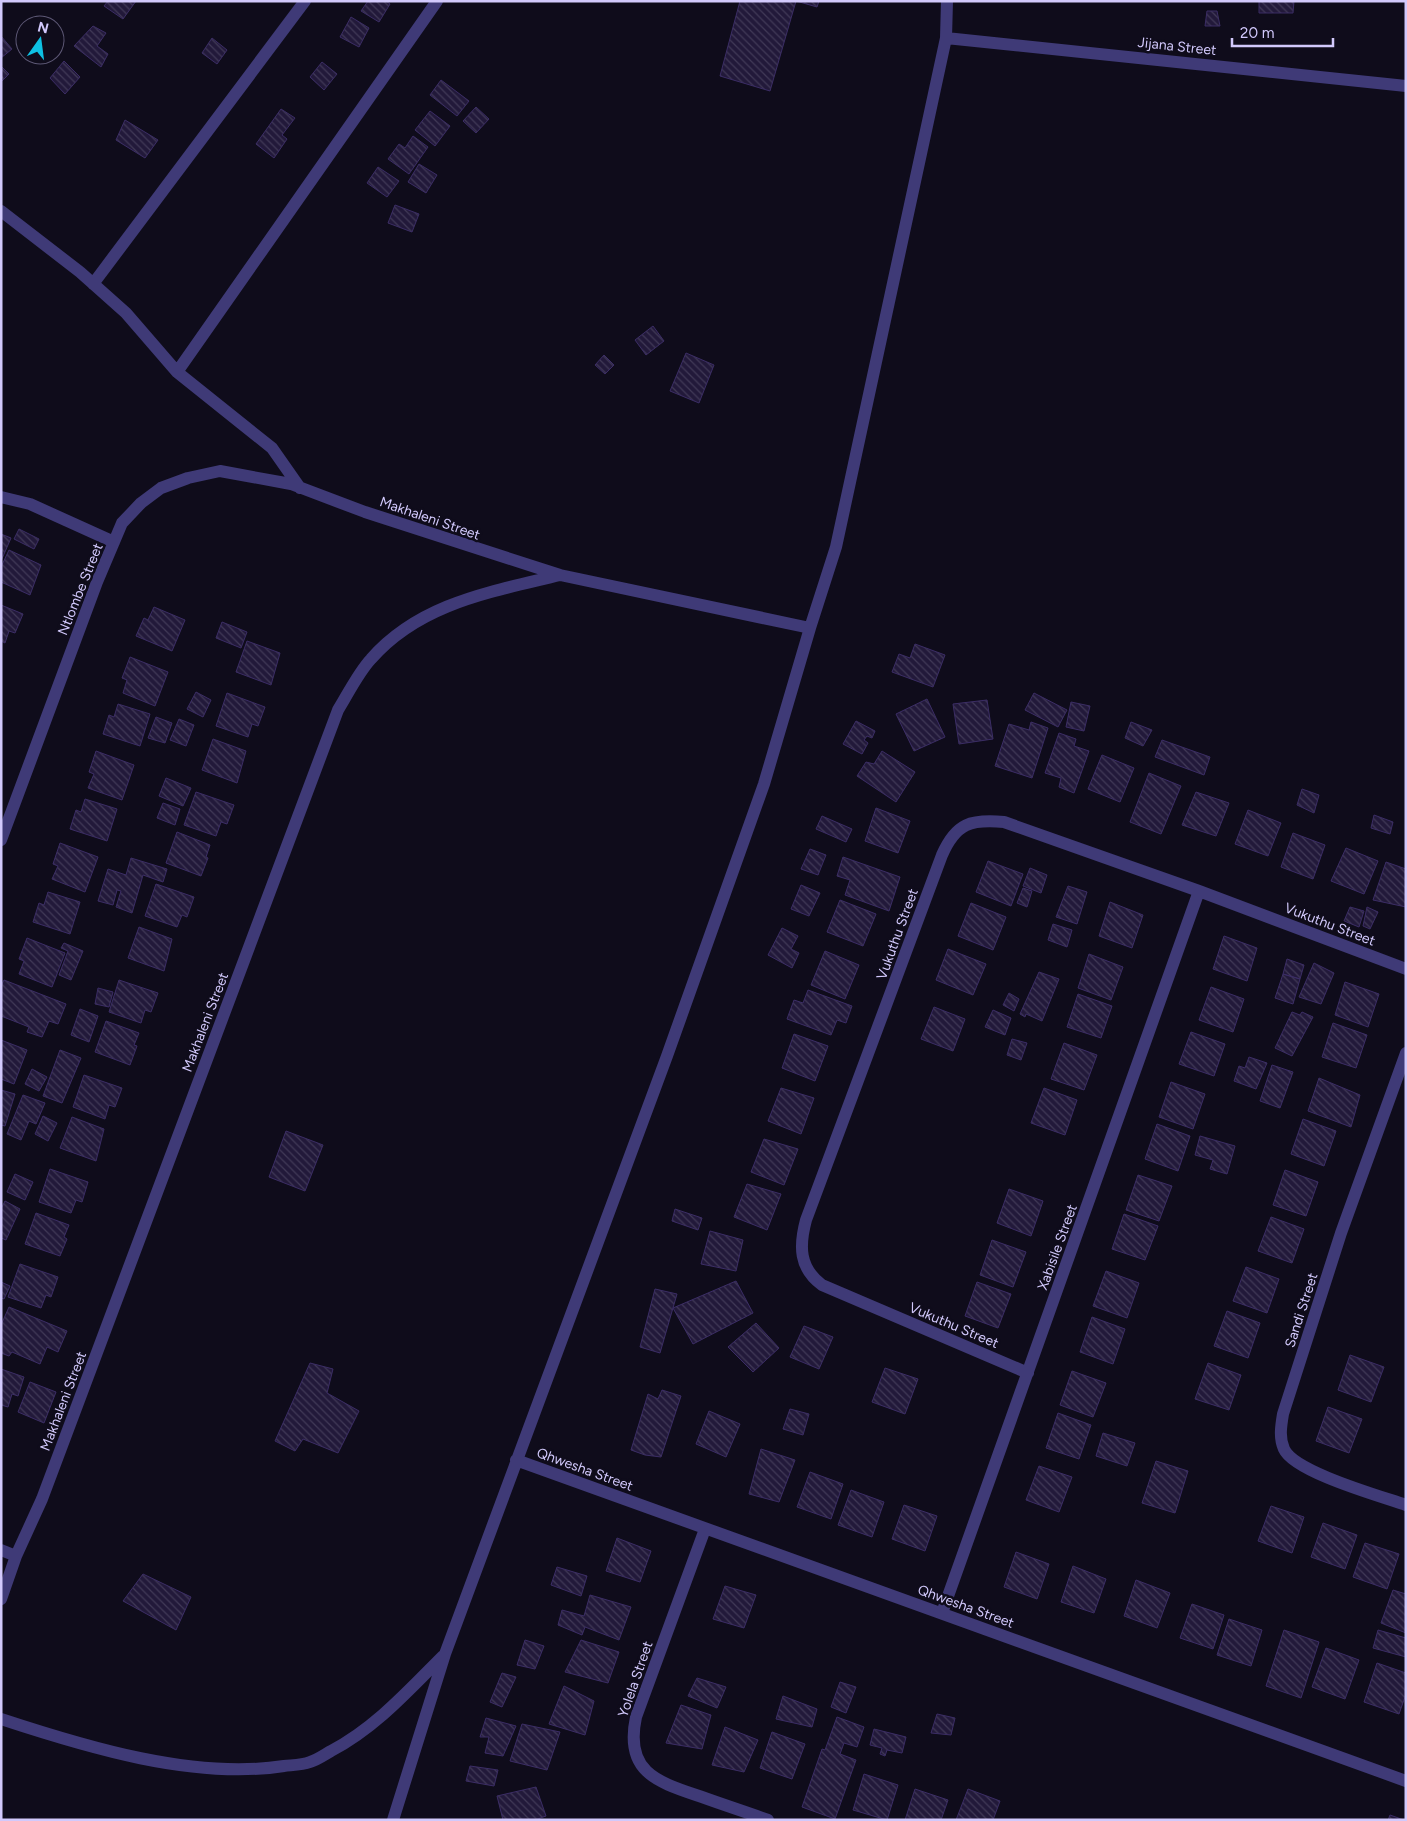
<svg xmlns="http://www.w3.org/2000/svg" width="1407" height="1821" font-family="Figtree,sans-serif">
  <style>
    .building { fill: url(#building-back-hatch); stroke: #3b2d65 }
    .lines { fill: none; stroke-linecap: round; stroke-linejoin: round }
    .minor { stroke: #3f3a77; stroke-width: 12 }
    .labels { text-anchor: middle; stroke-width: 5; stroke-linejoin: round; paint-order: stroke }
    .street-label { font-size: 14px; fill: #d2c9fc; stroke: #0f0c1b }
  </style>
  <defs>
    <pattern id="building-back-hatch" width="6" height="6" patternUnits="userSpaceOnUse" patternTransform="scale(1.25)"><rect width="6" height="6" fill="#22193a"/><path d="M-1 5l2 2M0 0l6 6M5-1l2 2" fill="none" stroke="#413957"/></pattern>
  </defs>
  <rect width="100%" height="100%" fill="#0f0c1b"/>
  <path class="building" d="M 108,1 L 136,1 L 123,19 L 104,6 Z
    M 368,1 L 386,1 L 390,4 L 379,22 L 361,11 Z
    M 740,1 L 796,1 L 770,91 L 720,76 Z
    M 796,1 L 819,1 L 817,7 Z
    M 1259,1 L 1294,1 L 1293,13 L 1259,13 Z
    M 1207,11 L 1217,11 L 1220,26 L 1205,26 Z
    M 351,17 L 369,28 L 359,47 L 340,37 Z
    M 93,26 L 106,33 L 97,46 L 108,54 L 101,67 L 74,46 Z
    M 1,36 L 12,49 L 1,58 Z
    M 212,38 L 227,50 L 217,64 L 202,53 Z
    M 64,61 L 80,77 L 65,94 L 50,78 Z
    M 322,62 L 337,74 L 324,90 L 310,77 Z
    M 1,66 L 9,74 L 1,82 Z
    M 441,80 L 469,101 L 457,116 L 430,95 Z
    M 476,107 L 489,119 L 476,133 L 463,121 Z
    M 281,109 L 295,118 L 282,135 L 287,139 L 274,158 L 256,144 Z
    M 430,111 L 450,126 L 435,146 L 415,130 Z
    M 125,120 L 158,140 L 145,158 L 116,140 Z
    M 413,136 L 428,147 L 409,174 L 388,159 L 399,144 L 405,148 Z
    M 419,164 L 437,175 L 426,193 L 408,182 Z
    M 378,167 L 399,181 L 387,197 L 367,183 Z
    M 395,205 L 419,214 L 412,232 L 388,223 Z
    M 653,326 L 664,341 L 646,355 L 635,340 Z
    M 686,353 L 714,365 L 699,403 L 670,391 Z
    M 604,355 L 614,365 L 605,374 L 595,365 Z
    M 19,529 L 39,539 L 34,549 L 14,539 Z
    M 1,534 L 11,538 L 1,561 Z
    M 9,550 L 41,565 L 30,595 L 1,582 L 1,567 Z
    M 1,605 L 23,614 L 15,633 L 9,631 L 5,643 L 1,641 Z
    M 154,607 L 185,620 L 172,651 L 136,636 L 144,618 L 148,620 Z
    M 222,622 L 247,632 L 241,648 L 216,638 Z
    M 247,641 L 280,653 L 271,685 L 236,672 Z
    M 915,644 L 945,655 L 933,687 L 892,672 L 899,654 L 910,658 Z
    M 130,657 L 168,672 L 155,706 L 123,693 L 127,680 L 122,678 Z
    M 196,692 L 211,700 L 203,717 L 187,709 Z
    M 227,693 L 265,707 L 258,726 L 252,724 L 248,737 L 216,726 Z
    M 1034,693 L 1067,710 L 1058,727 L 1025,710 Z
    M 927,699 L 945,737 L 914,751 L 896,714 Z
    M 987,700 L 993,739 L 959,744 L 953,704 Z
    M 1071,702 L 1090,706 L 1084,731 L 1066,727 Z
    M 118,704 L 150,714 L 140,746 L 103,734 L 109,715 L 114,717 Z
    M 156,717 L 172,723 L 165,743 L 148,738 Z
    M 179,719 L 194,725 L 186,746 L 170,740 Z
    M 856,721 L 875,731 L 872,738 L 867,736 L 864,740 L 868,743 L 862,754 L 843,744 Z
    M 1031,722 L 1048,728 L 1032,778 L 995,766 L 1009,724 L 1029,730 Z
    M 1131,722 L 1152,730 L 1143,746 L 1125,738 Z
    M 1059,733 L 1076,739 L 1074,746 L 1089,751 L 1074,793 L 1059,787 L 1061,778 L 1045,773 Z
    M 213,739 L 246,751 L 237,783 L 202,770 Z
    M 1162,740 L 1210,757 L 1204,775 L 1155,757 Z
    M 96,751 L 134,765 L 122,800 L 88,788 L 94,774 L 89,772 Z
    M 882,751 L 915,772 L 896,802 L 857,776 L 866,762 L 874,764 Z
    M 1102,755 L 1134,768 L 1120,802 L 1088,789 Z
    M 1149,773 L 1181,786 L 1161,834 L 1130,822 Z
    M 166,778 L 191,788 L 183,806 L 159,796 Z
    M 1302,789 L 1319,795 L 1314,813 L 1297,805 Z
    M 196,792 L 234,805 L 227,824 L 221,822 L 216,836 L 184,825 Z
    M 1196,792 L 1229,803 L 1216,836 L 1182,825 Z
    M 85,799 L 117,809 L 107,841 L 70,829 L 76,810 L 81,812 Z
    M 163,803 L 180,809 L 175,825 L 157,818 Z
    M 876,808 L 910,821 L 898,853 L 865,841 Z
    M 1248,810 L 1281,823 L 1268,856 L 1235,844 Z
    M 1374,815 L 1393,822 L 1390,834 L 1371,828 Z
    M 822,816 L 852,829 L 846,842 L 816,829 Z
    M 177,832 L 210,845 L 206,857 L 208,858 L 201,876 L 166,863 Z
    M 1293,833 L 1325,845 L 1313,879 L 1281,867 Z
    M 60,843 L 98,857 L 85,892 L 52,879 L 58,866 L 53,864 Z
    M 1346,848 L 1378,861 L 1364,894 L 1331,881 Z
    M 810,849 L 826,855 L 818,875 L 801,869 Z
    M 843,857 L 900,877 L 889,911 L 845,895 L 850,880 L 837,876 Z
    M 131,858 L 167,869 L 163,882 L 143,875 L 132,913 L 116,907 L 121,891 L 117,890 L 113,905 L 98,901 L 108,869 L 126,875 Z
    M 988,861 L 1023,874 L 1011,906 L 976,892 Z
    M 1386,862 L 1406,869 L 1406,907 L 1373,900 Z
    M 1030,868 L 1047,875 L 1041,893 L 1023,886 Z
    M 156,884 L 194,897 L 187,917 L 182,915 L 177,927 L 145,916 Z
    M 801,885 L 820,893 L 809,916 L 791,909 Z
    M 1068,886 L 1087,892 L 1077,924 L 1056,917 Z
    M 1023,888 L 1032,891 L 1027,907 L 1017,903 Z
    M 48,892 L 80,902 L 70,934 L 33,922 L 39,903 L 44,905 Z
    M 840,900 L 876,914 L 863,946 L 827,932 Z
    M 1110,902 L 1143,915 L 1132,948 L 1099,936 Z
    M 971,903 L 1006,917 L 993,950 L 958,936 Z
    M 1350,907 L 1364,911 L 1359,927 L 1344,921 Z
    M 1367,907 L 1378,912 L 1370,929 L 1363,926 Z
    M 1053,924 L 1072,930 L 1067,947 L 1048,940 Z
    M 139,927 L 172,939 L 164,971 L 128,958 Z
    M 782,928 L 798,936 L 791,949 L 799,953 L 792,968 L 768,955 Z
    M 1224,936 L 1257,948 L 1247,981 L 1213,969 Z
    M 27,938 L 65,953 L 52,987 L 19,974 L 24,961 L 19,959 Z
    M 64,943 L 83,951 L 71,980 L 59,975 L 68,951 L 61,948 Z
    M 948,949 L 986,964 L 973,995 L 936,980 Z
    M 825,951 L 859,965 L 845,999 L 811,985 Z
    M 1089,954 L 1123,967 L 1111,1000 L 1078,988 Z
    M 1287,959 L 1304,965 L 1300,979 L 1283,974 Z
    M 1314,963 L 1334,973 L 1321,1004 L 1299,997 Z
    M 1039,972 L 1059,979 L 1042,1021 L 1026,1014 L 1025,1017 L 1020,1014 Z
    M 1283,974 L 1300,979 L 1293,1004 L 1275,998 Z
    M 4,980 L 66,1004 L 58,1024 L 49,1021 L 42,1037 L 27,1032 L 29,1027 L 1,1016 L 1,986 Z
    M 119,980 L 158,993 L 151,1012 L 145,1010 L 141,1023 L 109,1012 Z
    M 1345,982 L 1379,994 L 1368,1027 L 1335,1015 Z
    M 1211,987 L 1244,999 L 1233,1032 L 1199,1020 Z
    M 98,988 L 113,992 L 109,1007 L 95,1004 Z
    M 808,990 L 852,1006 L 846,1023 L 837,1020 L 831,1035 L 787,1019 L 794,1000 L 803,1003 Z
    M 1009,993 L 1019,999 L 1014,1011 L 1003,1005 Z
    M 1078,994 L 1112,1006 L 1101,1038 L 1067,1027 Z
    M 934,1007 L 965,1019 L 953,1051 L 921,1039 Z
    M 80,1009 L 98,1016 L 89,1042 L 71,1035 Z
    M 993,1010 L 1011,1018 L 1005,1035 L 985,1027 Z
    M 1292,1012 L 1300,1015 L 1302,1012 L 1313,1017 L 1292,1056 L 1275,1048 Z
    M 106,1021 L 139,1033 L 134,1045 L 137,1046 L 130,1065 L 95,1052 Z
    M 1333,1023 L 1367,1035 L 1356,1068 L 1322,1057 Z
    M 1191,1032 L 1225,1044 L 1214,1076 L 1179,1064 Z
    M 794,1034 L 828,1046 L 815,1081 L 782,1068 Z
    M 1012,1039 L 1027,1043 L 1021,1060 L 1007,1055 Z
    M 1,1040 L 27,1050 L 14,1084 L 1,1079 Z
    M 1064,1043 L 1097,1055 L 1084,1090 L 1051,1079 Z
    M 60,1050 L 81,1058 L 62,1103 L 43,1096 Z
    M 1249,1057 L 1267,1063 L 1256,1089 L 1234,1081 L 1239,1066 L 1245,1068 Z
    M 1272,1065 L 1293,1072 L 1280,1108 L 1260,1101 Z
    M 32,1069 L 47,1077 L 39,1091 L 25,1084 Z
    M 84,1075 L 122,1088 L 115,1107 L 109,1105 L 105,1119 L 73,1107 Z
    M 1319,1078 L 1360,1095 L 1351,1127 L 1308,1111 Z
    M 1171,1082 L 1205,1094 L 1193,1129 L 1159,1117 Z
    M 781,1088 L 814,1098 L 801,1134 L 768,1121 Z
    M 1044,1088 L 1077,1100 L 1065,1135 L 1031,1123 Z
    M 1,1090 L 15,1094 L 5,1126 L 1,1125 Z
    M 23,1095 L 45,1103 L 36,1124 L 29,1121 L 21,1140 L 7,1134 Z
    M 43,1116 L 57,1123 L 48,1141 L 35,1134 Z
    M 72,1117 L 104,1129 L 96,1161 L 60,1148 Z
    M 1303,1119 L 1336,1131 L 1324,1166 L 1291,1154 Z
    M 1157,1124 L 1190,1136 L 1178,1171 L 1145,1159 Z
    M 286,1131 L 323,1145 L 305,1191 L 269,1177 Z
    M 1200,1136 L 1235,1146 L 1227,1174 L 1210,1169 L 1213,1160 L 1195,1155 Z
    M 764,1139 L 798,1149 L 784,1185 L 751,1172 Z
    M 50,1169 L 88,1182 L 82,1202 L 76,1200 L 71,1213 L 39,1202 Z
    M 1285,1170 L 1318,1182 L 1306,1216 L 1273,1205 Z
    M 15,1174 L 33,1182 L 25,1200 L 7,1192 Z
    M 1138,1175 L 1172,1186 L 1159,1221 L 1126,1210 Z
    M 747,1184 L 781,1194 L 767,1230 L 734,1217 Z
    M 1009,1189 L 1043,1201 L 1031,1236 L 997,1223 Z
    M 5,1201 L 20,1209 L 6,1240 L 1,1238 L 1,1209 Z
    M 675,1209 L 702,1218 L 698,1230 L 672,1221 Z
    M 36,1213 L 69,1225 L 64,1237 L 67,1239 L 60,1256 L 25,1244 Z
    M 1124,1214 L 1158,1226 L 1145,1260 L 1112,1249 Z
    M 1271,1217 L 1304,1229 L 1292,1263 L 1258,1251 Z
    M 710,1231 L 743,1240 L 736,1271 L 701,1264 Z
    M 992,1240 L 1026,1252 L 1013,1287 L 980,1275 Z
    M 20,1264 L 58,1277 L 51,1297 L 46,1295 L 41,1308 L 8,1297 Z
    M 1246,1267 L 1279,1279 L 1267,1313 L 1233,1301 Z
    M 1106,1271 L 1139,1283 L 1127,1318 L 1093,1306 Z
    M 736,1281 L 753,1313 L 693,1344 L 673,1308 Z
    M 1,1282 L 10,1286 L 4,1299 L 1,1298 Z
    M 977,1282 L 1011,1294 L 998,1328 L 965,1316 Z
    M 655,1289 L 677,1294 L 660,1353 L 640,1347 Z
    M 9,1307 L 67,1331 L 58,1352 L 47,1347 L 40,1364 L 12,1352 L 9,1356 L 1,1353 L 1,1325 Z
    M 1227,1311 L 1260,1323 L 1248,1358 L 1214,1346 Z
    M 1092,1317 L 1125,1329 L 1113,1364 L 1080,1352 Z
    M 756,1323 L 779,1348 L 753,1372 L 728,1347 Z
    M 804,1326 L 833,1337 L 819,1369 L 790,1357 Z
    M 1350,1355 L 1384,1367 L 1371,1402 L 1338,1390 Z
    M 310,1363 L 333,1369 L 327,1393 L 359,1411 L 338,1453 L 303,1439 L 295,1451 L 275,1441 Z
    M 1208,1363 L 1241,1375 L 1229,1410 L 1195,1399 Z
    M 885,1368 L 918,1379 L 905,1414 L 872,1402 Z
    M 1,1369 L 24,1377 L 18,1396 L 12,1394 L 8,1407 L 1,1405 Z
    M 1072,1371 L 1106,1383 L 1093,1417 L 1060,1405 Z
    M 30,1382 L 56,1392 L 44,1423 L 18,1412 Z
    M 662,1390 L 681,1396 L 661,1457 L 645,1455 L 631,1450 L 648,1394 L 658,1399 Z
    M 1328,1407 L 1362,1419 L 1349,1453 L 1316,1441 Z
    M 790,1409 L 809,1414 L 803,1435 L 783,1429 Z
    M 709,1411 L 740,1424 L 726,1457 L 696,1444 Z
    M 1058,1413 L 1091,1425 L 1079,1459 L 1046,1448 Z
    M 1103,1433 L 1135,1443 L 1127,1466 L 1096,1456 Z
    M 761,1449 L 795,1460 L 779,1502 L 749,1494 Z
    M 1156,1461 L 1188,1471 L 1175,1513 L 1142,1503 Z
    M 1039,1466 L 1072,1477 L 1059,1512 L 1026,1500 Z
    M 810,1472 L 843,1484 L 831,1519 L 797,1507 Z
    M 851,1490 L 884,1502 L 872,1537 L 838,1525 Z
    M 904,1505 L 937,1516 L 925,1551 L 892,1539 Z
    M 1271,1506 L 1304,1517 L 1292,1553 L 1258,1541 Z
    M 1323,1523 L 1357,1535 L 1345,1569 L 1311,1557 Z
    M 617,1538 L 651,1551 L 640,1582 L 606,1571 Z
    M 1365,1543 L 1399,1554 L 1387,1589 L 1353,1577 Z
    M 1016,1552 L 1049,1564 L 1037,1599 L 1004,1587 Z
    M 1073,1566 L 1106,1579 L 1094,1613 L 1061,1602 Z
    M 557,1567 L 587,1576 L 581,1596 L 551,1585 Z
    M 143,1574 L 191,1597 L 176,1630 L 123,1601 Z
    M 1136,1580 L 1170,1593 L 1157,1628 L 1124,1616 Z
    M 725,1586 L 756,1595 L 744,1628 L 713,1619 Z
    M 1393,1590 L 1406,1594 L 1406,1633 L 1381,1623 Z
    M 590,1595 L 631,1607 L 619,1640 L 585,1627 L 582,1635 L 558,1625 L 562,1610 L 584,1616 Z
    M 1192,1604 L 1224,1615 L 1213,1649 L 1180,1638 Z
    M 1229,1619 L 1262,1630 L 1251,1666 L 1217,1655 Z
    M 1284,1630 L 1319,1642 L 1301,1698 L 1266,1686 Z
    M 1378,1630 L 1406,1638 L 1406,1657 L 1373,1648 Z
    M 525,1640 L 544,1646 L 535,1669 L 517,1665 Z
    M 581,1640 L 619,1652 L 608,1683 L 565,1672 Z
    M 1326,1648 L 1359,1660 L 1345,1699 L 1312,1687 Z
    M 1377,1663 L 1406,1673 L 1406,1694 L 1399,1714 L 1364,1702 Z
    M 502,1673 L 516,1677 L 502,1707 L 490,1702 Z
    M 697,1678 L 726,1687 L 717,1708 L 688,1696 Z
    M 840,1682 L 856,1687 L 846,1713 L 831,1707 Z
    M 564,1686 L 594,1701 L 585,1735 L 549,1724 Z
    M 783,1696 L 817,1709 L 812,1727 L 776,1719 Z
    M 681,1705 L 711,1715 L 702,1749 L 666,1743 Z
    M 937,1714 L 955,1718 L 951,1735 L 931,1733 Z
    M 837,1717 L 864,1727 L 857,1747 L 844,1743 L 840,1754 L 856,1760 L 835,1819 L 802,1807 L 822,1749 L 825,1750 Z
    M 486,1718 L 516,1726 L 503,1756 L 485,1753 L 489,1737 L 480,1737 Z
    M 522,1724 L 560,1732 L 547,1770 L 510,1761 Z
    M 725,1727 L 758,1740 L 744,1772 L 712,1765 Z
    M 874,1729 L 906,1737 L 902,1753 L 887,1750 L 885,1756 L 880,1754 L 882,1748 L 870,1745 Z
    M 772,1732 L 805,1744 L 792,1779 L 760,1768 Z
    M 470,1766 L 498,1770 L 494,1786 L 466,1781 Z
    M 864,1774 L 898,1785 L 887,1820 L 853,1810 Z
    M 536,1787 L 546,1816 L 535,1820 L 503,1820 L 497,1796 Z
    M 915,1789 L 948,1800 L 941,1820 L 905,1820 Z
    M 968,1789 L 1000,1801 L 993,1820 L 956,1820 Z
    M 1390,1815 L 1404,1820 L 1388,1820 Z"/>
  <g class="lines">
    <path class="minor" d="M 946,38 L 1406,86
      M 1,211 L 80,272 L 126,313 L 177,372 L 272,448 L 300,488
      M 93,284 L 305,1
      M 177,372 L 437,1
      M 1,497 L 30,504 L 114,542
      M 1,840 L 97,582 L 122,523 L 141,503 L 161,488 L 188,478 L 220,471 L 291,484 L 365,512 L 560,575 L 810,628
      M 1406,1053 L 1341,1233 L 1283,1414 C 1281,1426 1279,1438 1284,1449 C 1294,1472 1380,1496 1406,1505
      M 1028,1373 L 822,1285 C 799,1268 799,1246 806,1220 L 942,855 C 956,823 971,819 1004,822 L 1199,891 L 1406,969
      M 516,1460 L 1406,1781
      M 705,1529 L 636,1717 C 624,1773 658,1782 702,1797 C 724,1805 746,1812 768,1820
      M 1,1550 L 16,1556
      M 1,1599 L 16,1556 L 42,1499 L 338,710 C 348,694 358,673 371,659 C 420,603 491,592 560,575
      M 942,1613 L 1199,891
      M 1,1719 C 86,1747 194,1780 284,1766 C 293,1765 302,1765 310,1762 C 317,1760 324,1755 331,1751 C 375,1728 408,1691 443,1656
      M 393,1820 L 445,1654 L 667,1056 L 764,784 L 810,628 L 836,547 L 946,38 L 947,1"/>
  </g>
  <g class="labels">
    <g class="street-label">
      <text transform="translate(1177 46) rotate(6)" y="5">Jijana Street</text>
      <text transform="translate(430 518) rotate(19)" y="5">Makhaleni Street</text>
      <text transform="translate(80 589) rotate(-68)" y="5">Ntlombe Street</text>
      <text transform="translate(1330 924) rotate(21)" y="5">Vukuthu Street</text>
      <text transform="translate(897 934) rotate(-70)" y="5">Vukuthu Street</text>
      <text transform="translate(205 1022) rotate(-69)" y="5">Makhaleni Street</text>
      <text transform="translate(1057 1247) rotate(-70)" y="5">Xabisile Street</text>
      <text transform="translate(1301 1310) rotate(-72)" y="5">Sandi Street</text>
      <text transform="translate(954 1325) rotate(23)" y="5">Vukuthu Street</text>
      <text transform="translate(63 1401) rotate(-69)" y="5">Makhaleni Street</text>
      <text transform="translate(585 1469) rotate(20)" y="5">Qhwesha Street</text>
      <text transform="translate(966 1606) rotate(20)" y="5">Qhwesha Street</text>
      <text transform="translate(635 1679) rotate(-71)" y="5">Yolela Street</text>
    </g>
  </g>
  <rect width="1407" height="1821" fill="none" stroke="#d2c9fc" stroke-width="5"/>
  <g transform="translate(40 40) rotate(14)"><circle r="24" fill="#0f0c1b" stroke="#5d5875"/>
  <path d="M0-4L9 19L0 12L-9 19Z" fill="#0ec1e3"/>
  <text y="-8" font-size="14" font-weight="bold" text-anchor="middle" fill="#d2c9fc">N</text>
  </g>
  <path d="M1232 38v8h101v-8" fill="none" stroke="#d2c9fc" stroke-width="2.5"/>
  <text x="1240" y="38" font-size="15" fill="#d2c9fc" stroke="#0f0c1b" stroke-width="4" paint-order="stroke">20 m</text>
</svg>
